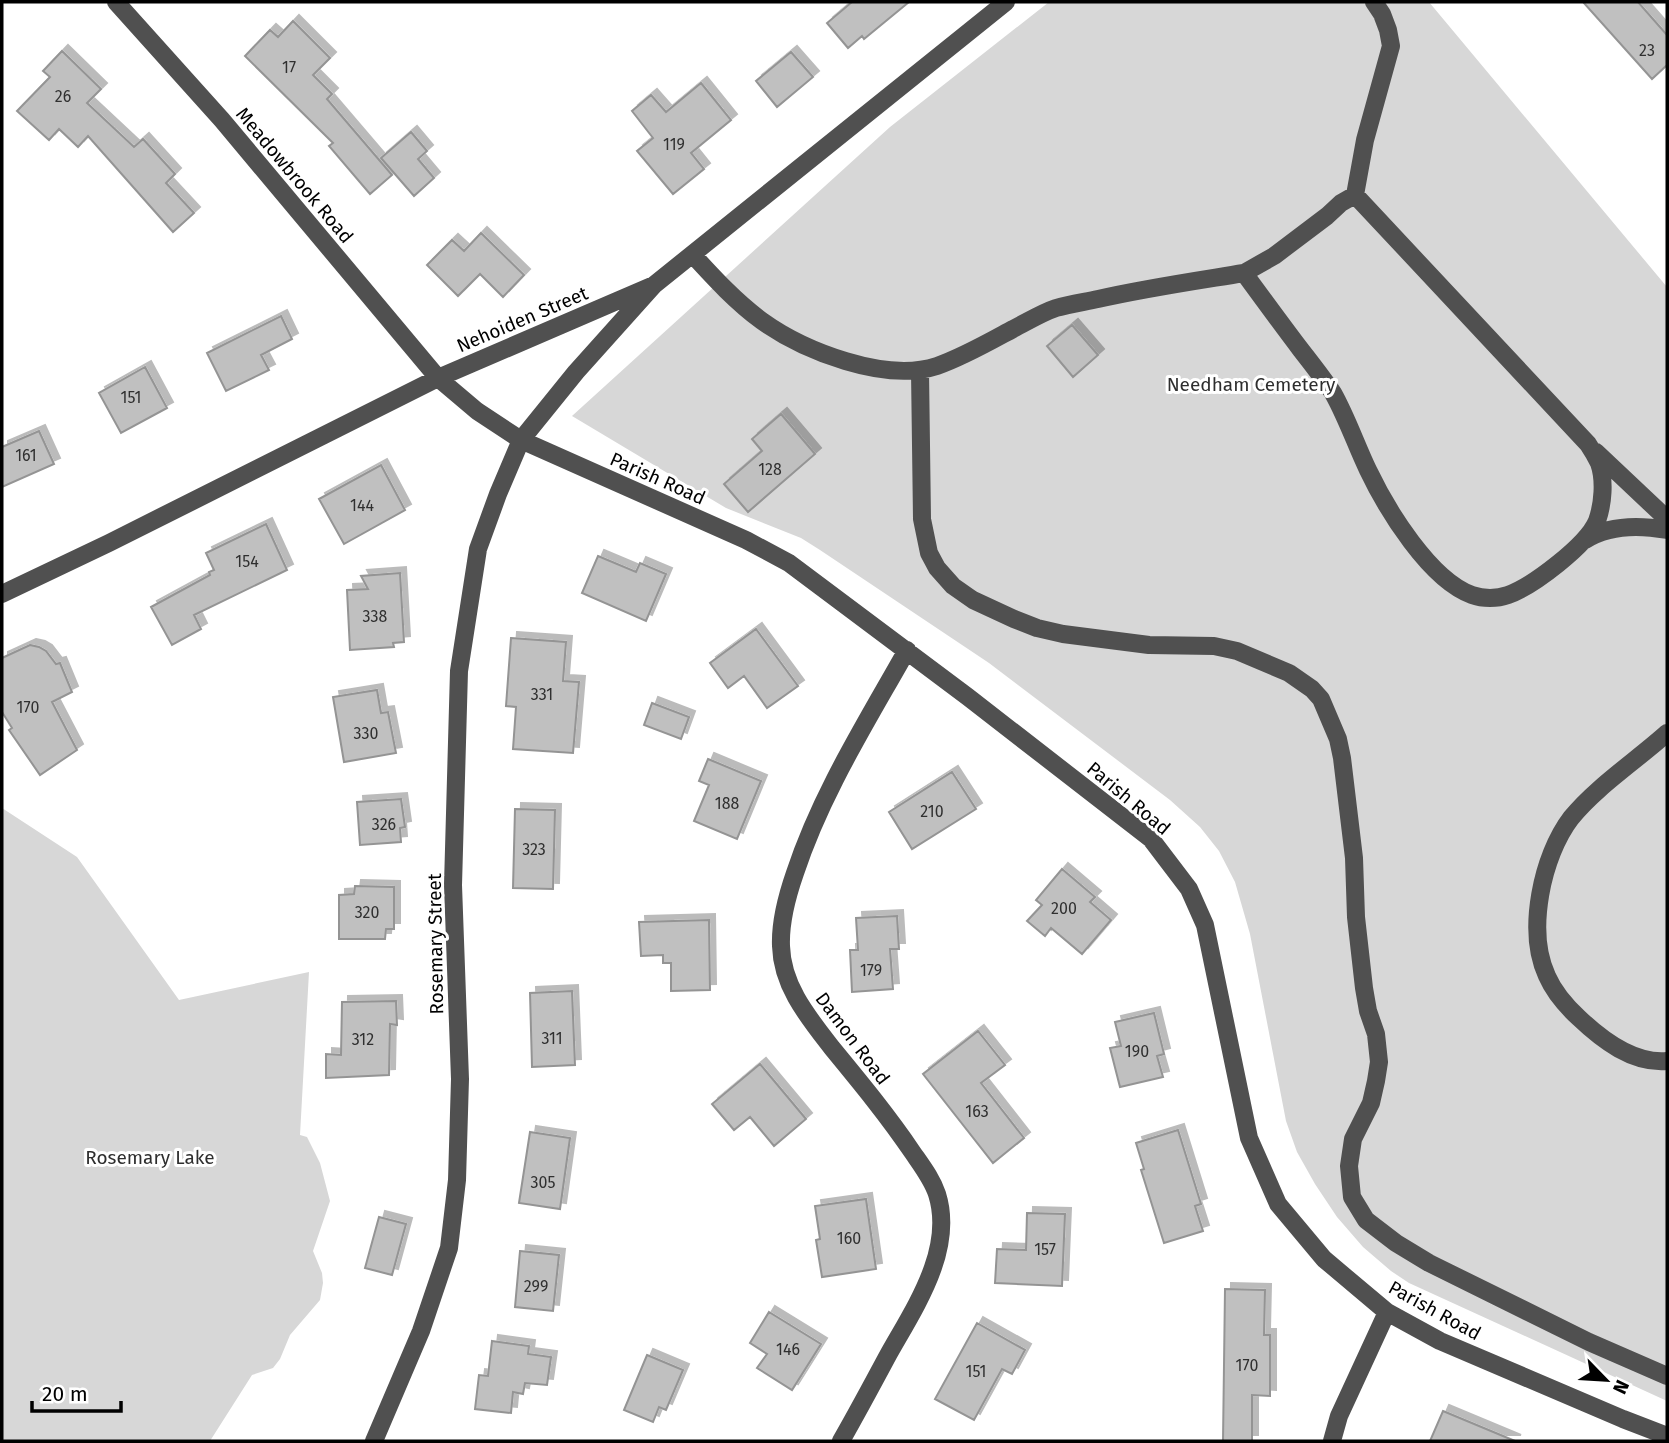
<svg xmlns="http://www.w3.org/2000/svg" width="1669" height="1443" font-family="'Fira Sans',sans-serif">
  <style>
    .green { fill: #d7d7d7 }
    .building { fill: #c0c0c0; stroke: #949494; stroke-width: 2; filter: url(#shadow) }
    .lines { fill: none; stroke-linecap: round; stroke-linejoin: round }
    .minor { stroke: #505050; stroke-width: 18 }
    .labels { text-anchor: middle; stroke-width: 6; stroke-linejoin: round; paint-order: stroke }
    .number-label { font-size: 16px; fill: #303030 }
    .street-label { font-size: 19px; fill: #000; stroke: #fff }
    .park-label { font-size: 19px; fill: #2e2e2e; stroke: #fff }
  </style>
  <defs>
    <filter id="shadow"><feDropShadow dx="6" dy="-6" stdDeviation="0" flood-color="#0004"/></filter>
  </defs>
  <rect width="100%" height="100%" fill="#fff"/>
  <path class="green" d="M 1049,2 L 1429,2 L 1667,287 L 1667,1401 L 1409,1283 L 1391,1271 L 1363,1247 L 1337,1217 L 1315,1184 L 1297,1152 L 1286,1121 L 1250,934 L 1235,882 L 1219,851 L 1200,827 L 1170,800 L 989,663 L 820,550 L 801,538 L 726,508 L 572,416 L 890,127 Z
    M 2,808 L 77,857 L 179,1000 L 309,972 L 300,1135 L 307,1137 L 320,1163 L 330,1201 L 313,1251 L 322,1273 L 323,1283 L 320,1300 L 290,1335 L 280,1359 L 273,1368 L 252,1375 L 210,1441 L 2,1441 Z"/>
  <path class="building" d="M 852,2 L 909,2 L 864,39 L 862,36 L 848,48 L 827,23 Z
    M 1583,2 L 1638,2 L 1667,35 L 1667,65 L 1652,79 Z
    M 293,21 L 330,58 L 313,75 L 332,94 L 327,99 L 392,175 L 370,194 L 329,146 L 333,143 L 245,56 L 270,30 L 278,37 Z
    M 62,51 L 101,89 L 87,103 L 134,147 L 143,139 L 175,174 L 166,183 L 194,213 L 173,232 L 88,136 L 78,147 L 59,129 L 49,140 L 17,111 L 50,77 L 43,71 Z
    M 791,52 L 813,77 L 777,107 L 756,81 Z
    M 701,83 L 731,120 L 691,153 L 704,169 L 673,194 L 637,151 L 653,138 L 632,111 L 651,95 L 666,112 Z
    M 411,132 L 427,151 L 418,159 L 434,178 L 414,196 L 381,158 Z
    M 481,233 L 524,275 L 503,297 L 480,274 L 458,296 L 427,265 L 452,240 L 464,251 Z
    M 281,316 L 292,339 L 261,355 L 269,370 L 226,391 L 207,353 Z
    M 1072,325 L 1098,355 L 1073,377 L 1047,346 Z
    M 145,367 L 167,408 L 121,433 L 99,393 Z
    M 781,414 L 815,454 L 748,512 L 724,484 L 762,451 L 752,439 Z
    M 39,431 L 54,464 L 2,487 L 2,447 Z
    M 381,465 L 405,510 L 344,544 L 319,499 Z
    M 266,524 L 287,570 L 194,615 L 201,629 L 172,645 L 151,607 L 210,575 L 209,572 L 214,570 L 206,553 Z
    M 598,556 L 636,572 L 640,563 L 666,574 L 646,621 L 582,593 Z
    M 400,573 L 404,642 L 393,643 L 394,647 L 350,650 L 347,590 L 368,589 L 361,576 Z
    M 756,629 L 798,686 L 767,708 L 744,676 L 728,688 L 710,663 Z
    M 511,638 L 566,642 L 563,681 L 579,682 L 573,753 L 513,749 L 516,707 L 506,706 Z
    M 30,645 L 39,647 L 46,651 L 56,664 L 60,663 L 72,692 L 52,702 L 77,750 L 40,775 L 9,730 L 12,728 L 2,712 L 2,658 Z
    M 377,690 L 381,713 L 388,712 L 396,753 L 344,762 L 333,697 Z
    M 652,703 L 689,717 L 681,739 L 644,725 Z
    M 708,759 L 761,781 L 737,839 L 694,821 L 709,785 L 699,781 Z
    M 952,772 L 976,809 L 912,849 L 889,812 Z
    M 401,799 L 405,827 L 400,828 L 401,842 L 360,845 L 357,802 Z
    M 515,809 L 555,810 L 553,889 L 513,888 Z
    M 1062,869 L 1095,897 L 1090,902 L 1111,920 L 1082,954 L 1051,928 L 1045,936 L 1027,921 L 1042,905 L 1036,900 Z
    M 355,886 L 394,887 L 394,929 L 386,929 L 385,939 L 339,939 L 339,895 L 354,894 Z
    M 897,916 L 899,949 L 890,949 L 893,989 L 852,992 L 850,950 L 858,950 L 856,918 Z
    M 709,920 L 710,990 L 671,991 L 671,963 L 663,963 L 663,955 L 641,956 L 639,922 Z
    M 572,991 L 575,1065 L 532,1067 L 530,993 Z
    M 396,1001 L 397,1025 L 390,1024 L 389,1075 L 326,1078 L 326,1054 L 341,1055 L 342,1002 Z
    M 1154,1013 L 1164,1054 L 1157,1056 L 1163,1077 L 1120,1087 L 1110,1048 L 1121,1046 L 1115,1022 Z
    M 978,1031 L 1005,1065 L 981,1083 L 1024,1138 L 993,1163 L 923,1074 Z
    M 760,1064 L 806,1119 L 774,1146 L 750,1117 L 734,1130 L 712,1104 Z
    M 1178,1130 L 1201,1204 L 1195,1206 L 1203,1231 L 1164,1243 L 1141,1170 L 1144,1169 L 1136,1143 Z
    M 530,1132 L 570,1138 L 560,1209 L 519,1203 Z
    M 866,1199 L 876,1269 L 822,1277 L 816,1240 L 820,1239 L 815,1206 Z
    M 1027,1213 L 1065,1214 L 1062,1286 L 995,1283 L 997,1249 L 1026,1250 Z
    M 379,1217 L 406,1224 L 392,1275 L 365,1268 Z
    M 520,1251 L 559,1255 L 553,1311 L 515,1307 Z
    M 1225,1289 L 1265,1290 L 1264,1335 L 1270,1335 L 1270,1396 L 1252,1395 L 1252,1441 L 1223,1441 Z
    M 769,1312 L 821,1344 L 792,1390 L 757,1368 L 767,1354 L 750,1343 Z
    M 977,1323 L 1025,1350 L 1012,1374 L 1002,1369 L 974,1420 L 935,1399 Z
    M 492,1341 L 529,1346 L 528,1354 L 551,1357 L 547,1385 L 525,1383 L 523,1394 L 513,1392 L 511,1413 L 475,1409 L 479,1375 L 488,1376 Z
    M 647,1355 L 683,1370 L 666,1410 L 659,1407 L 653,1422 L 624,1410 Z
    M 1443,1411 L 1515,1441 L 1430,1441 Z"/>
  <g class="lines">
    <path class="minor" d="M 116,2 L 222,120 L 438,378 L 477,411 L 521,440 L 746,540 L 789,563 L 968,697 L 1151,839 L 1189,889 L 1205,925 L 1249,1138 L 1278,1204 L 1324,1259 L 1387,1312 L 1440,1341 L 1623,1419 L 1667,1436
      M 693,255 C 714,278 736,302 762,321 C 804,351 885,383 937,366 C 963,357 989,342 1013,329 C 1027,322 1041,313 1056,308 C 1069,304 1084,302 1098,299 C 1146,288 1195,281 1244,273 C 1263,299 1282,325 1301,350 C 1312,364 1323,378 1333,393 C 1347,418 1356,445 1368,470 C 1387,510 1430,580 1472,595 C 1483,599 1497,599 1508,595 C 1533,586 1587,545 1597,521 C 1603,504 1605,480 1599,463 C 1596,457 1592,450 1588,444 L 1355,195 L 1365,140 L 1391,46 L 1388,30 L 1382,14 L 1374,2
      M 1244,273 L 1274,256 L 1327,216 L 1341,203 L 1355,195
      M 920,371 L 922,519 L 929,553 L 937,568 L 953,586 L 973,600 L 1014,619 L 1037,628 L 1063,634 L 1149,645 L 1214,646 L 1237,651 L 1289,673 L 1312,689 L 1321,699 L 1338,739 L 1342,758 L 1354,858 L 1356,917 L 1364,988 L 1368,1011 L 1376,1034 L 1379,1062 L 1376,1081 L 1371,1103 L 1353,1139 L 1349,1166 L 1352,1197 L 1366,1220 L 1396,1243 L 1429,1263 L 1589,1342 L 1667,1376
      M 1596,452 L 1667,519
      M 1585,540 C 1609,525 1640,525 1667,530
      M 2,594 L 109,543 L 438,378 L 654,285 L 1006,2
      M 1667,733 C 1637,760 1596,787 1571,818 C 1542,856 1526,931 1547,976 C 1554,992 1566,1006 1579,1018 C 1602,1040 1633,1064 1667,1061
      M 374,1441 L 421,1331 L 449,1248 L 457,1180 L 460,1079 L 453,885 L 459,671 L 478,549 L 498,494 L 521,440 L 576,372 L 654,285
      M 841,1441 C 857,1413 872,1385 887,1357 C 913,1310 955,1251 937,1194 C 932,1179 922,1166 913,1153 C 888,1116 860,1082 832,1048 C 808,1017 782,986 781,946 C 780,921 787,896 795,873 C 821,794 866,723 907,650
      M 1332,1441 L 1339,1416 L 1387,1312"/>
  </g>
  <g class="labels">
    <g class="number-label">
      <text x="1647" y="56">23</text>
      <text x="289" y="73">17</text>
      <text x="63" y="102">26</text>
      <text x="674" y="150">119</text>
      <text x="131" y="403">151</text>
      <text x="26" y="461">161</text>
      <text x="770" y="475">128</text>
      <text x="362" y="511">144</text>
      <text x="247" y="567">154</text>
      <text x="375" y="622">338</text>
      <text x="542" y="700">331</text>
      <text x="28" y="713">170</text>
      <text x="366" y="739">330</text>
      <text x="727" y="809">188</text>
      <text x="932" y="817">210</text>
      <text x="384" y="830">326</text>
      <text x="534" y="855">323</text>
      <text x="1064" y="914">200</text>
      <text x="367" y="918">320</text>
      <text x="871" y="976">179</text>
      <text x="552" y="1044">311</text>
      <text x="363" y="1045">312</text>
      <text x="1137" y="1057">190</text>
      <text x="977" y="1117">163</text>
      <text x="543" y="1188">305</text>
      <text x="849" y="1244">160</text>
      <text x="1045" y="1255">157</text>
      <text x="536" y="1292">299</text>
      <text x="788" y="1355">146</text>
      <text x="1247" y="1371">170</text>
      <text x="976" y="1377">151</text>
    </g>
    <g class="street-label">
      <text transform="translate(295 175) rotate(50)" y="7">Meadowbrook Road</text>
      <text transform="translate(522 319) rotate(-23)" y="7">Nehoiden Street</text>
      <text transform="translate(658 478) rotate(24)" y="7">Parish Road</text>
      <text transform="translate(1129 798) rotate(40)" y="7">Parish Road</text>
      <text transform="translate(435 944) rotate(-91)" y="7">Rosemary Street</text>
      <text transform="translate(853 1038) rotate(53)" y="7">Damon Road</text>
      <text transform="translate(1435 1310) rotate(29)" y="7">Parish Road</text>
    </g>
    <g class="park-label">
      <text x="1251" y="391">Needham Cemetery</text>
      <text x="150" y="1164">Rosemary Lake</text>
    </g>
  </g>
  <rect width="1669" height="1443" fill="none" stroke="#000000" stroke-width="7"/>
  <g transform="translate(1606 1380) rotate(115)" stroke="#ffffff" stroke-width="5" paint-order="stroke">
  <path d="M0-5L12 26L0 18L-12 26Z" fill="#000000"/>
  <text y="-10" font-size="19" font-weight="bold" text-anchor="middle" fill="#000000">N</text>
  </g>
  <path d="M32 1401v10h89v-10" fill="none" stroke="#000000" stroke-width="3.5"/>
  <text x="42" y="1401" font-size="21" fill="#000000" stroke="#ffffff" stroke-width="5" paint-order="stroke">20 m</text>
</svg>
